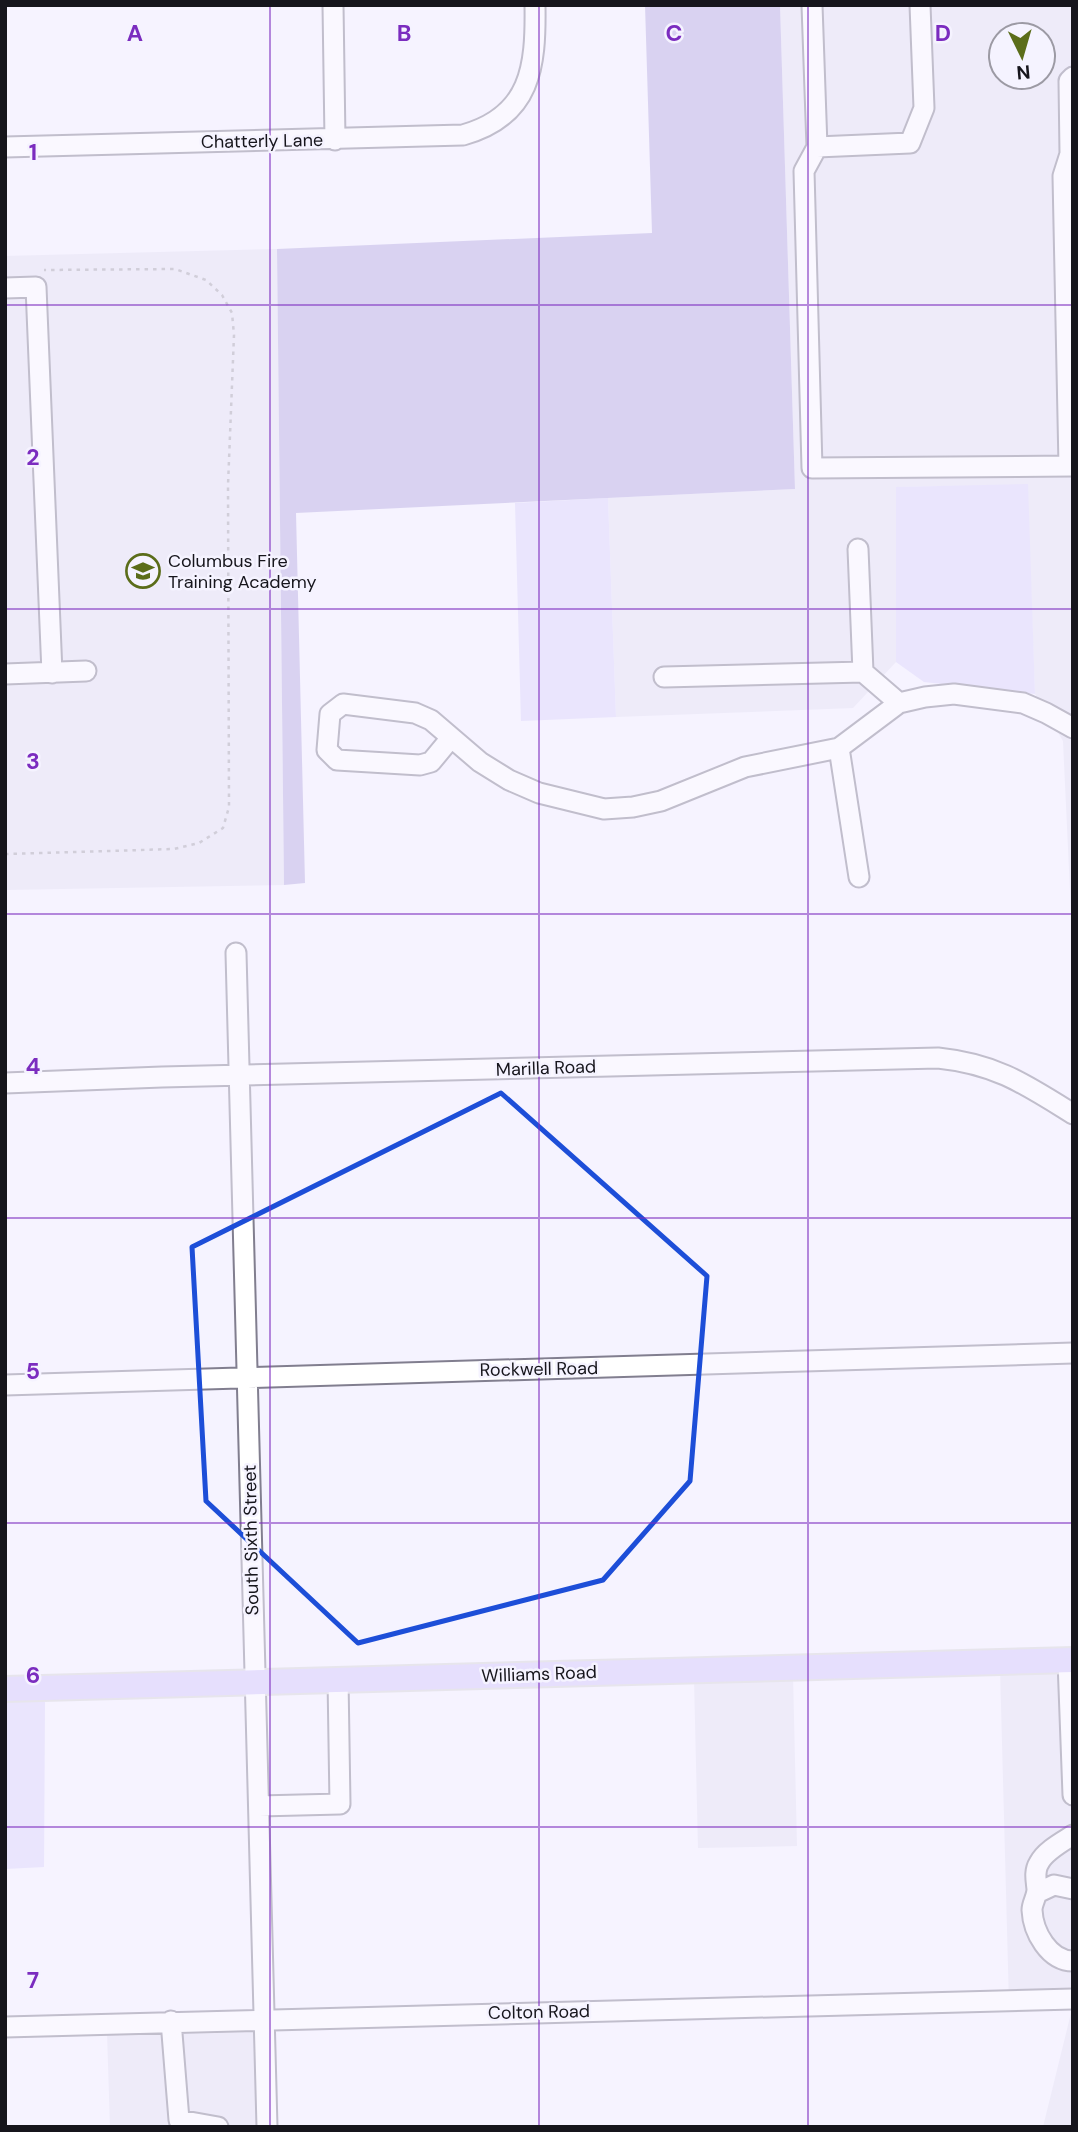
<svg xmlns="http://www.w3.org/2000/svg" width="1078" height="2132" font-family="'DM Sans',sans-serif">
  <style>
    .built { fill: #e4e2f2; fill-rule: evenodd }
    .green { fill: #dbd5fa }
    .forest { fill: #b6acdf }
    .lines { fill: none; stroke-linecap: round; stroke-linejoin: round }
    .minor-casing { stroke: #817e8f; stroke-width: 23 }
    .major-casing { stroke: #d5d5d6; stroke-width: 28 }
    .path { stroke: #a4a2ac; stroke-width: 2.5; stroke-dasharray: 3.5 5; stroke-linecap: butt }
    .minor { stroke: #fff; stroke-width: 19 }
    .major { stroke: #d2c7fa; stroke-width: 24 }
    .marked { fill: none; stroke: #1d4ed8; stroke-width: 5; stroke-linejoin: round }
    .grid { fill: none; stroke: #7b2cbf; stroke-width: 2; stroke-opacity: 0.55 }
    .labels { text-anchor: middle; stroke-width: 5; stroke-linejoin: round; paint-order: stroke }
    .street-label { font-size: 18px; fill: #16151c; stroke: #f5f3ff }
    .poi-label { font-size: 18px; fill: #16151c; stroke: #f5f3ff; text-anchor: start }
    .grid-label { font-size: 23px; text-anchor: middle; font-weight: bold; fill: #7b2cbf; stroke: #f5f3ff; stroke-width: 5; stroke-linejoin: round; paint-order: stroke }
  </style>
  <rect width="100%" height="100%" fill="#f5f3ff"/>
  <path class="built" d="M 780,5 L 1073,5 L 1073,912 L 1071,912 L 1063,741 L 1035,694 L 1027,485 L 897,487 L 896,662 L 853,708 L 616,717 L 608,498 L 795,489 ZM 1001,35 L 1043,35 L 1043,77 L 1001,77 Z
    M 277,249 L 284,885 L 5,890 L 5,256 Z
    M 1073,1665 L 1073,2003 L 1009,2003 L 1000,1667 Z
    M 793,1676 L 797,1846 L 698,1848 L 694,1678 Z
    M 1073,2005 L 1073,2127 L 1043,2127 Z
    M 257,2027 L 261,2127 L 110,2127 L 107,2032 Z"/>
  <path class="green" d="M 1028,484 L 1035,694 L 924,682 L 896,662 L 896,487 Z
    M 608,498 L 616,717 L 521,721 L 515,503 Z
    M 5,1702 L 45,1702 L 44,1867 L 5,1869 Z"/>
  <path class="forest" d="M 645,5 L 780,5 L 795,489 L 296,513 L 305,883 L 284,885 L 277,249 L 652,233 Z"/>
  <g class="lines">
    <g class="minor-casing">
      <path id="minor" d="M 333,5 L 335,140
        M 812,5 L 817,147 L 804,171 L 812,468 L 1073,466
        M 5,147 L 463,135 C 531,116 536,67 535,5
        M 817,147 L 910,143 L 924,108 L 920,5
        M 5,288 L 36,287 L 52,673
        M 1069,466 L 1063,176 L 1070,154 L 1069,81 L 1073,77
        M 863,672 L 899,703
        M 5,674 L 86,671
        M 664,677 L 863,672 L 858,549
        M 450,739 L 431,762 L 420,765 L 337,760 L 327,750 L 330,714 L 343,704 L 415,713 L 431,720 L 480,762 L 509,780 L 539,793 L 604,809 L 633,807 L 661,801 L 745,767 L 839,748 L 899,703 L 925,697 L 954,694 L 1023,703 L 1046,713 L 1073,728
        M 839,748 L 859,877
        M 236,953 L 267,2127
        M 5,1083 L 162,1077 L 938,1058 C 996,1064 1025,1084 1073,1114
        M 5,1385 L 1073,1353
        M 1068,1661 L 1073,1795
        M 259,1806 L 340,1804 L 338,1679
        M 1073,1835 C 1062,1842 1045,1851 1039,1863 C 1034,1871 1036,1880 1037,1889 C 1037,1897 1032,1903 1032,1910 C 1033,1932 1049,1961 1073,1961
        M 1037,1893 L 1054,1885 L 1073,1889
        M 171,2021 L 179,2120 L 218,2127
        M 5,2027 L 1073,1999"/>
    </g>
    <g class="major-casing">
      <path id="major" d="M 5,1689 L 1073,1660"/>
    </g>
    <path class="path" d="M 5,854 L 174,849 L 199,843 L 223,828 L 229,807 L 228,485 L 234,335 L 232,313 L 222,295 L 206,280 L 175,269 L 44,270"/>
    <use href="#minor" class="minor"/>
    <use href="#major" class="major"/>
  </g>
  <path d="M0 0H1078V2132H0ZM 501,1093 L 707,1276 L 690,1481 L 603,1580 L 358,1643 L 206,1501 L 192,1247 Z" fill="#f5f3ff" fill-opacity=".55" fill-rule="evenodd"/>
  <path class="marked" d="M 501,1093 L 707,1276 L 690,1481 L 603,1580 L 358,1643 L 206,1501 L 192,1247 Z"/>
  <path class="grid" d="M 270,5 L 270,2127M 539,5 L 539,2127M 808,5 L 808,2127M 5,305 L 1073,305M 5,609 L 1073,609M 5,914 L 1073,914M 5,1218 L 1073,1218M 5,1523 L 1073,1523M 5,1827 L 1073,1827"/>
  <defs>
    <g id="school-ring" transform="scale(1.75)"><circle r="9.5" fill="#f5f3ff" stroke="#5b6d1a" stroke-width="1.5"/><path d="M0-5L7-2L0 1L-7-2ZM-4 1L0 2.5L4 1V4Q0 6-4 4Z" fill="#5b6d1a"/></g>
  </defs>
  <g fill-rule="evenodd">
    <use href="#school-ring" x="143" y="571"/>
  </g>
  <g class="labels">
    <g class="street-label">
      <text transform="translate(262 141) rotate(-1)" y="6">Chatterly Lane</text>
      <text transform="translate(546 1068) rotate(-2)" y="6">Marilla Road</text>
      <text transform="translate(539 1369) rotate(-1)" y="6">Rockwell Road</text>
      <text transform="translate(251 1540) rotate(-91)" y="6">South Sixth Street</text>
      <text transform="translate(539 1674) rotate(-2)" y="6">Williams Road</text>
      <text transform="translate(539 2012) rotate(-1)" y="6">Colton Road</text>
    </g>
    <g class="poi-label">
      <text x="168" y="567">Columbus Fire<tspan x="168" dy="21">Training Academy</tspan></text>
    </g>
  </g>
  <g class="grid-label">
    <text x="135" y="41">A</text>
    <text x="404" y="41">B</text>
    <text x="674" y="41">C</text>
    <text x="943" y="41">D</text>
    <text x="33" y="160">1</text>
    <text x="33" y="465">2</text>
    <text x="33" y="769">3</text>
    <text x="33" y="1074">4</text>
    <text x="33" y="1379">5</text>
    <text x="33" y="1683">6</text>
    <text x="33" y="1988">7</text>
  </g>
  <rect width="1078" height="2132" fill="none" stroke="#16151c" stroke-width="14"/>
  <g transform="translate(1022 56) rotate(175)"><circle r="33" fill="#f5f3ff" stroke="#9c9aa4" stroke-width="2"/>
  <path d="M0-5L12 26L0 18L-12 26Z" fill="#5b6d1a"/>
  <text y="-10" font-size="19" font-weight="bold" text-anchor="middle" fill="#16151c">N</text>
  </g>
</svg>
